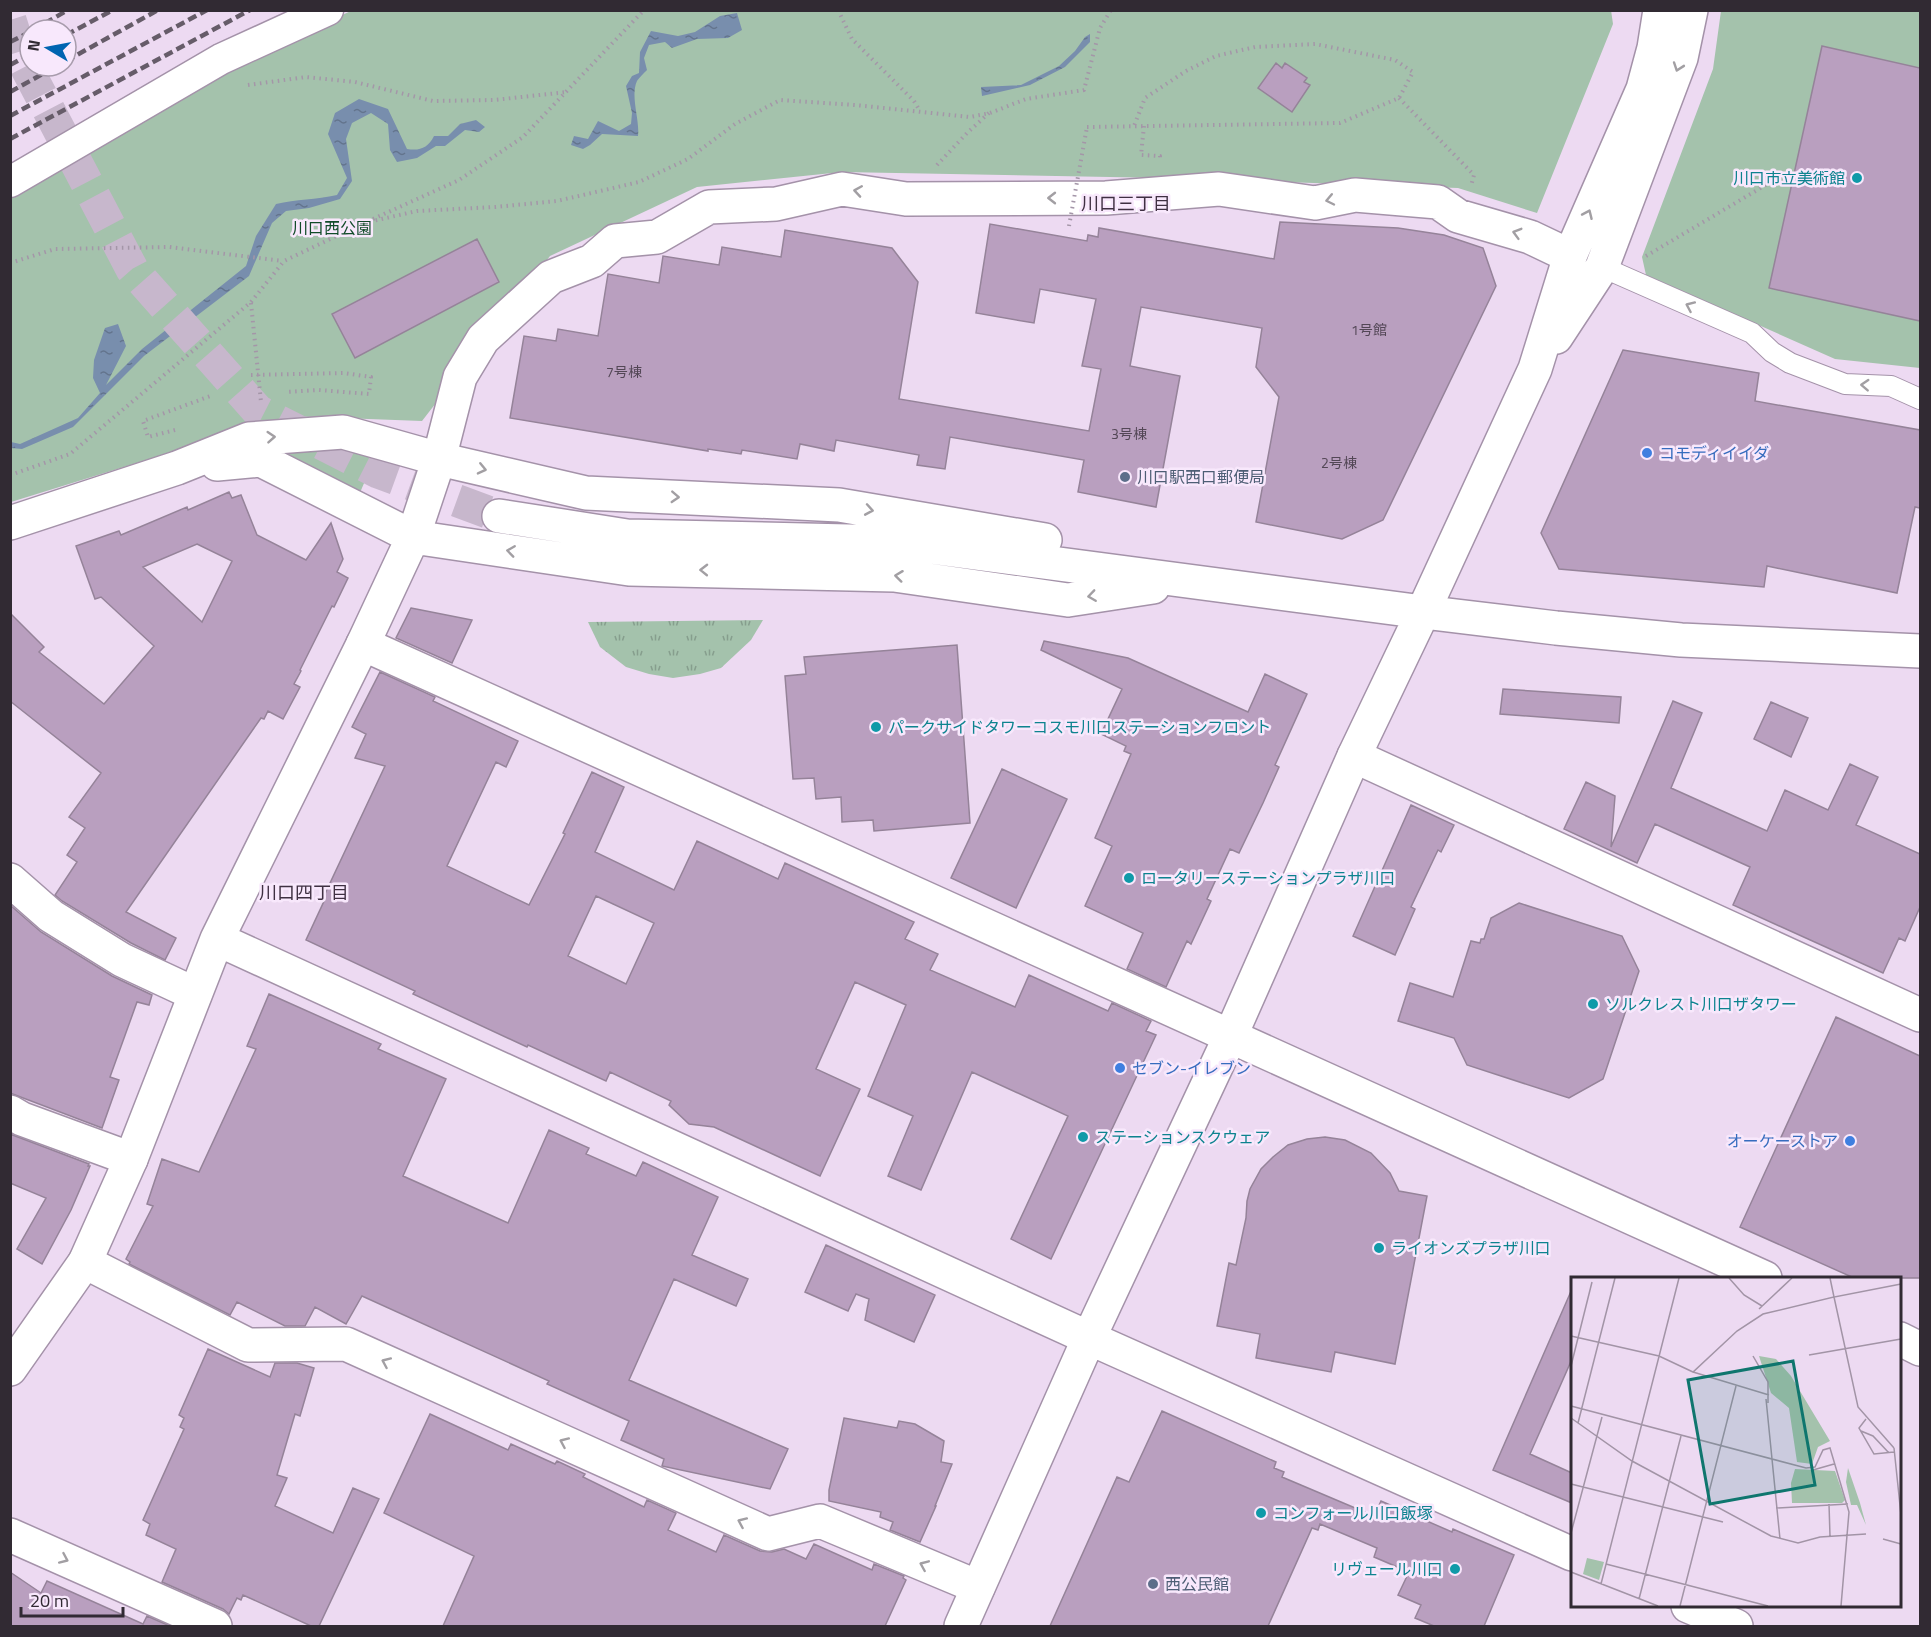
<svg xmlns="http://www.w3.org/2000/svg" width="1931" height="1637" font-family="'Titillium Web','Noto Sans JP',sans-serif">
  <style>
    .grass { fill: url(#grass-tufts) }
    .green { fill: #a4c2ac }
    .water { fill: url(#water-ripples) }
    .building { fill: #b99fbf; stroke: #958399; stroke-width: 1.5; fill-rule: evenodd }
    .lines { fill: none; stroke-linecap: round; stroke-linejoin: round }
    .tertiary-tunnel { stroke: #c7b7cc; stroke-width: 33; stroke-dasharray: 33 16; stroke-linecap: butt }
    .service-casing { stroke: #a492a9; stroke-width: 22 }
    .pedestrian-casing { stroke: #a492a9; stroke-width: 33 }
    .minor-casing { stroke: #a492a9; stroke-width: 36 }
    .tertiary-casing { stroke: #a492a9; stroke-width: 36 }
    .path { stroke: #a496a8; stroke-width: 4; stroke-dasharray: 1.5 4.5; stroke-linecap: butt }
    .service { stroke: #fff; stroke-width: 20 }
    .pedestrian { stroke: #fff; stroke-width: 30 }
    .minor { stroke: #fff; stroke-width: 33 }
    .tertiary { stroke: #fff; stroke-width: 33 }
    .rail { stroke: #665c69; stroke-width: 4.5; stroke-dasharray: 9 4.5; stroke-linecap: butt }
    .path-bridge { stroke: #a496a8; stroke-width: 4; stroke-dasharray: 1.5 4.5; stroke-linecap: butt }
    .oneway { stroke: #a29fa3 }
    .culture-dot { fill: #0f9aa8; stroke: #f8e8fc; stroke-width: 2 }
    .shop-dot { fill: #3f7fe0; stroke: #f8e8fc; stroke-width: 2 }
    .service-dot { fill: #5c6f8a; stroke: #f8e8fc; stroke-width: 2 }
    .labels { text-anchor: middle; stroke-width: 5; stroke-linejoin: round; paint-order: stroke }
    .number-label { font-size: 14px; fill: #534756 }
    .culture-label { font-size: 16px; fill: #0d838f; stroke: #f8e8fc; text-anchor: start }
    .park-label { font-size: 16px; fill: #124c2a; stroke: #f8e8fc }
    .shop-label { font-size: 16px; fill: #366cbe; stroke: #f8e8fc; text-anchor: start }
    .service-label { font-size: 16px; fill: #4e5e75; stroke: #f8e8fc; text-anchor: start }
    .neighbourhood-label { font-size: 18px; fill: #3f3042; stroke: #f8e8fc }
    .inset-road { fill: none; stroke: #a294a6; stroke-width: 1.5 }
    .view { fill: #0f766e; fill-opacity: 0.15; stroke: #0f766e; stroke-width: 3 }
    .inset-edge { fill: none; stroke: #312a33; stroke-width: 3 }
  </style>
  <defs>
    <pattern id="grass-tufts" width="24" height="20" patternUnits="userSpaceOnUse" patternTransform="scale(1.5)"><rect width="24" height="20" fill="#a4c2ac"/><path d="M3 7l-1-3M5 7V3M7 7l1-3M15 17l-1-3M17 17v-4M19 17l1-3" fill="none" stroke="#869e8d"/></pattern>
    <pattern id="water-ripples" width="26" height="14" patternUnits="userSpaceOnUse" patternTransform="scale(1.5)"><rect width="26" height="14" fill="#788ead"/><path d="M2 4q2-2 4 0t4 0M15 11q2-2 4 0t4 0" fill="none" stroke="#63748d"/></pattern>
  </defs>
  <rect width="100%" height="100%" fill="#eddaf2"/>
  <path class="grass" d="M 763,620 L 751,640 L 721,668 L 700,674 L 673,678 L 649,674 L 626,667 L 600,647 L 588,622 Z"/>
  <path class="green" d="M 1611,10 L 1613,24 L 1537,213 L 1458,188 L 1164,178 L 842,172 L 697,187 L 550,256 L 422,421 L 288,416 L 11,502 L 10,194 L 217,71 L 351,11 Z
    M 1721,11 L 1920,11 L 1920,368 L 1835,359 L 1646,275 L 1642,257 L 1713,69 Z
    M 288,445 L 340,449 L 376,455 L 359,495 L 281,455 Z"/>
  <path class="water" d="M 737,13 L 742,30 L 728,38 L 697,39 L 672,48 L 665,42 L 649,45 L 644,58 L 647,70 C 644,73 639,78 637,81 C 630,96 640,120 638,136 L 602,134 L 590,145 L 583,149 L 571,145 L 574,136 L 588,139 L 598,121 L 619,131 L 631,124 L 632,113 L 626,86 L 632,76 L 639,73 L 640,52 L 651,31 L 678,36 L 695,32 L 720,16 Z
    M 1090,34 L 1090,42 L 1065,67 L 1030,85 L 982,96 L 981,87 L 1021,85 L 1059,66 L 1075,51 L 1085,37 Z
    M 359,99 L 388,109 L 407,149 C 420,151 428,148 434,136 L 448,136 L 460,124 L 476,120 L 485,127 L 479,132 L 465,130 L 445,146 L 436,146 L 417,158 L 397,162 L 390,150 L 388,124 L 371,113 L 352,123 L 346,139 L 352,181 L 340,199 L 309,208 L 286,211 L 272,223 L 249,276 L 144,356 L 73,427 L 22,449 L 11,448 L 11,442 L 20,444 L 78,418 L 100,393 L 93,378 L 94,360 L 105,328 L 118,324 L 126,346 L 106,385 L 142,349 L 246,266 L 256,236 L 276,204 C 296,199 316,200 337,195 L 347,178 L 328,134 L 335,113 Z"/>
  <path class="building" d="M 1822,46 L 1920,68 L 1920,321 L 1769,288 Z
    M 1276,63 L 1282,68 L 1285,63 L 1307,78 L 1304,82 L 1310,85 L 1292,112 L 1258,88 Z
    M 1280,222 L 1398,228 L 1444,235 L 1483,248 L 1496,286 L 1383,520 L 1342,539 L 1256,522 L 1279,397 L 1256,367 L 1262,328 L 1141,307 L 1130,366 L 1180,376 L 1156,507 L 1078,492 L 1084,460 L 950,437 L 945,469 L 917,465 L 919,455 L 836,440 L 834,451 L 800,444 L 797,459 L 742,450 L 741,454 L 708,449 L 708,451 L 510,418 L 524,336 L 556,341 L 558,329 L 598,336 L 608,274 L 659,283 L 663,256 L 719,265 L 722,247 L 781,257 L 785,230 L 892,248 L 918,282 L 899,399 L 1089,431 L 1101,369 L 1082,366 L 1096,299 L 1040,289 L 1034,323 L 976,313 L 990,224 L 1087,241 L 1088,235 L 1098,237 L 1099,228 L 1274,259 Z
    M 477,239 L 499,282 L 355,358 L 332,314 Z
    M 1623,350 L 1759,373 L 1755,401 L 1920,430 L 1920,508 L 1915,507 L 1897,593 L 1767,566 L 1764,587 L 1559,569 L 1541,533 Z
    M 229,492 L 232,498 L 241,495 L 257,535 L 306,560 L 331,523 L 343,559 L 337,572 L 348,578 L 334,607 L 332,606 L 300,670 L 301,671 L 294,684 L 300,687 L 283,719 L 268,711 L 264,719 L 261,718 L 126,912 L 176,938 L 165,960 L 131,943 L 62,901 L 55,895 L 77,862 L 67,855 L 85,828 L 69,817 L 101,773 L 10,701 L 10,613 L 44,647 L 39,652 L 104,704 L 154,646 L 101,597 L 95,599 L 76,546 L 119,531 L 121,535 L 187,507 L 188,510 ZM 197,544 L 232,561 L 202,622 L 143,567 Z
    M 411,608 L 472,620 L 452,663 L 396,638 Z
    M 1044,641 L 1128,658 L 1248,712 L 1265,674 L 1307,694 L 1275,765 L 1279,767 L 1263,803 L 1239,853 L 1230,849 L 1207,899 L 1211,901 L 1191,944 L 1187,941 L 1166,987 L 1127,969 L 1143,933 L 1085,906 L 1112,846 L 1095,838 L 1131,754 L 1124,751 L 1126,746 L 1101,734 L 1122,689 L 1041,650 Z
    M 957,645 L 970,823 L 874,831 L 873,820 L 842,822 L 841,797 L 816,799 L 814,778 L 793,779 L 785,676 L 806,674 L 804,657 Z
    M 380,672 L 435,697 L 433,701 L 518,741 L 506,767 L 496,762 L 447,866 L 529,905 L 565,834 L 563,833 L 592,772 L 624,787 L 595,852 L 674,890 L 697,841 L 778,879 L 785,863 L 914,922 L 905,939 L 938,954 L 930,970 L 1015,1007 L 1029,975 L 1108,1011 L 1112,1003 L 1151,1021 L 1146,1031 L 1156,1035 L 1051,1259 L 1011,1239 L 1068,1116 L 972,1072 L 921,1190 L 888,1176 L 913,1116 L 868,1096 L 906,1005 L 855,982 L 816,1069 L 860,1089 L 820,1176 L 714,1127 L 689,1124 L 669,1105 L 671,1101 L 610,1072 L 606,1081 L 528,1045 L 527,1047 L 413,994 L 415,991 L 306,940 L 325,899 L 323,898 L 385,766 L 355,758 L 366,734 L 352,727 ZM 596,896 L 654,923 L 626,984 L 568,956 Z
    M 1503,689 L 1621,697 L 1619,723 L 1500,714 Z
    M 1673,701 L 1702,713 L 1671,788 L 1767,831 L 1785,790 L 1828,810 L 1850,764 L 1878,777 L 1856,825 L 1920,854 L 1920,907 L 1905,941 L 1899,938 L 1883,973 L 1733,905 L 1750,867 L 1655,824 L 1637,863 L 1564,829 L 1586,782 L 1615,796 L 1611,847 Z
    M 1771,702 L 1808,718 L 1791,757 L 1754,739 Z
    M 1002,769 L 1067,799 L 1016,908 L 951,878 Z
    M 1411,805 L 1454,825 L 1441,852 L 1438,850 L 1411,907 L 1415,909 L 1395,955 L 1353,936 Z
    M 1519,903 L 1622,936 L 1639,971 L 1603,1079 L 1569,1098 L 1467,1065 L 1454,1038 L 1398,1021 L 1410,983 L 1453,997 L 1471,941 L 1480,943 L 1481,939 L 1484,939 L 1491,918 Z
    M 10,905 L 41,932 L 112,976 L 152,995 L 149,1005 L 137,1002 L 110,1077 L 119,1080 L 102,1128 L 10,1093 Z
    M 269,994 L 381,1044 L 378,1049 L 446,1079 L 403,1176 L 508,1223 L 549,1130 L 589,1148 L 586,1154 L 636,1176 L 643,1162 L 718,1197 L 692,1255 L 748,1279 L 736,1306 L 674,1279 L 629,1380 L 788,1449 L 770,1489 L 662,1466 L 664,1459 L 621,1440 L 629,1421 L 547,1384 L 549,1381 L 362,1296 L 346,1324 L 315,1307 L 305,1326 L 285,1326 L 237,1302 L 230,1315 L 129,1264 L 130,1262 L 126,1259 L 153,1206 L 147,1204 L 162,1159 L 199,1172 L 256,1049 L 247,1046 Z
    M 1836,1017 L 1920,1056 L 1920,1278 L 1854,1278 L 1740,1227 Z
    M 10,1134 L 89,1164 L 88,1166 L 90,1166 L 71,1210 L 42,1264 L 17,1249 L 46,1198 L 10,1183 Z
    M 1325,1137 L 1345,1140 L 1371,1153 L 1390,1173 L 1399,1191 L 1427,1196 L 1395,1364 L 1335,1352 L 1331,1372 L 1256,1358 L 1260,1334 L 1217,1326 L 1229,1263 L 1236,1265 L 1246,1218 L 1247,1201 L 1250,1189 L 1261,1169 L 1273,1157 L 1288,1145 L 1307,1139 Z
    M 826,1245 L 935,1295 L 914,1342 L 865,1320 L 869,1299 L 856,1294 L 848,1311 L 805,1292 Z
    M 1572,1289 L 1572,1359 L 1530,1454 L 1572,1473 L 1572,1503 L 1493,1470 Z
    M 208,1349 L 270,1377 L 275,1363 L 297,1363 L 314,1368 L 300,1416 L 295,1414 L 277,1475 L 287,1478 L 275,1506 L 333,1533 L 353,1488 L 379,1499 L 319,1626 L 311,1626 L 243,1595 L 241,1600 L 237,1598 L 229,1614 L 223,1609 L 162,1582 L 176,1549 L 146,1535 L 150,1524 L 143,1520 L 184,1429 L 180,1427 L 184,1418 L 179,1415 Z
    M 1162,1411 L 1276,1462 L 1274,1468 L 1284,1472 L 1282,1477 L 1374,1516 L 1381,1501 L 1452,1532 L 1453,1529 L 1514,1555 L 1484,1626 L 1434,1626 L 1415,1618 L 1421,1605 L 1398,1595 L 1409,1572 L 1374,1557 L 1377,1548 L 1320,1524 L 1318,1530 L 1312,1528 L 1268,1626 L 1050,1626 L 1117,1477 L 1129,1482 Z
    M 430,1414 L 508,1450 L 511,1444 L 555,1464 L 557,1461 L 585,1474 L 583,1477 L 644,1507 L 647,1500 L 676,1513 L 668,1530 L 716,1552 L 724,1535 L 760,1551 L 772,1552 L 784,1549 L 806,1559 L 814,1544 L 872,1570 L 874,1564 L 904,1576 L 903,1578 L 906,1580 L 885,1626 L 443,1626 L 474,1556 L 384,1513 Z
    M 844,1418 L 897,1428 L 899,1421 L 915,1424 L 944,1441 L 941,1462 L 952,1464 L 935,1506 L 936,1506 L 920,1542 L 890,1530 L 893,1522 L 880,1517 L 881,1512 L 829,1501 L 829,1490 Z
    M 10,1572 L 41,1593 L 47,1581 L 143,1624 L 147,1616 L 170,1626 L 10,1626 Z"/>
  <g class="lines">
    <path class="tertiary-tunnel" d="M 10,20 L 23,61 L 132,269 L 258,411 L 378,472 L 499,516"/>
    <g class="service-casing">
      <path id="service" d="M 1602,267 L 1752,333 L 1772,352 L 1790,363 L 1845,384 L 1891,386 L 1920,399"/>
    </g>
    <g class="pedestrian-casing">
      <path id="pedestrian" d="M 10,182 L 221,59 L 328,10"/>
    </g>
    <g class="minor-casing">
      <path id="minor" d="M 439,459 L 460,377 L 483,339 L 551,277 L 592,261 L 615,241 L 657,237 L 709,207 L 776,204 L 842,189 L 906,199 L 1106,198 L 1219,189 L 1315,203 L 1355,195 L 1438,202 L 1458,216 L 1530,237 L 1570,256
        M 363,644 L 1765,1278
        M 1354,756 L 1920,1015
        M 10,880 L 51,916 L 122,960 L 195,994
        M 10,1112 L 22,1119 L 131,1159
        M 85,1262 L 248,1345 L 346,1344 L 768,1534 L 820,1521 L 978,1587
        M 1900,1339 L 1920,1349
        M 10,1535 L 215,1626"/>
    </g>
    <g class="tertiary-casing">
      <path id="tertiary" d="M 1556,337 L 1602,267 L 1681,58 L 1691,10
        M 217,464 L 261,460 L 413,537 L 629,569 L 894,575 L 1068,600 L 1153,587
        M 499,516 L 627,536 L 892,542 L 1423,612 L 1556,628 L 1681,640 L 1920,651
        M 10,523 L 177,468 L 249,439 L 343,432 L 439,459 L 586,493 L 839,505 L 1045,540
        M 217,939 L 1089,1338 L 1572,1554
        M 10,1369 L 85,1262 L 131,1159 L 217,939 L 363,644 L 413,537 L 439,459
        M 1688,1606 L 1736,1626
        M 961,1626 L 1089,1338 L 1230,1037 L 1354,756 L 1423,612 L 1535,369 L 1570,256 L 1643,89 L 1654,48 L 1660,10"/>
    </g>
    <path class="path" d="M 838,10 L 852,39 L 914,101 L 920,111
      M 248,85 L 306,77 L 355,82 L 433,101 L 494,100 L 567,92
      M 1399,98 L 1474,175 L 1471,186
      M 1144,126 L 1141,155 L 1160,156 L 1160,160
      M 1087,127 L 1340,123 L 1399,98 L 1413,72 L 1395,60 L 1315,44 L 1255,47 L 1216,56 L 1186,71 L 1145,98 L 1134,126
      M 937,165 L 967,133 L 989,113
      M 373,219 L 459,180 L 523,137 L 644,10
      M 364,223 L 417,211 L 495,207 L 557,201 L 639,182 L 688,159 L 735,124 L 780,100 L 855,105 L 970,117 L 990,113 L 1026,99 L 1084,90 L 1100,28 L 1111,10
      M 1646,256 L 1774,180
      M 10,263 L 55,249 L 169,247 L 283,261
      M 251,303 L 261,402
      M 251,375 L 344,373 L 371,377 L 369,394 L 319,390 L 285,392
      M 175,430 L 148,437 L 143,421 L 213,395
      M 10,475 L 70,454 L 251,302 L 284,261 L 366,222"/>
    <use href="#service" class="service"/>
    <use href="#pedestrian" class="pedestrian"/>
    <use href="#minor" class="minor"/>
    <use href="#tertiary" class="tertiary"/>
    <path class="rail" d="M 33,30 L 68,10
      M 66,35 L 113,10
      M 10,42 L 30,32
      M 66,61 L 158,10
      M 10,65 L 30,54
      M 10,92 L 57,66
      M 10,116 L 207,10
      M 10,139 L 250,10"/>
    <path class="path-bridge" d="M 1069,226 L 1087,127"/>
  </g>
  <defs><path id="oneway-chevron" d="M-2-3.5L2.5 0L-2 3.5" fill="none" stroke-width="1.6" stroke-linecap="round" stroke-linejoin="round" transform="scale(1.5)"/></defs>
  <g class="oneway">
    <use href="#oneway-chevron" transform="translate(1678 67) rotate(109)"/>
    <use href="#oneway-chevron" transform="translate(858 191) rotate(-171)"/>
    <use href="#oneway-chevron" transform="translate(1052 198) rotate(180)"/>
    <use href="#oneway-chevron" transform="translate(1330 200) rotate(168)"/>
    <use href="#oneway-chevron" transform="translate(1588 214) rotate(-66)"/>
    <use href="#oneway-chevron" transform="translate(1517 233) rotate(-164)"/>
    <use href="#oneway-chevron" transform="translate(1690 306) rotate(-156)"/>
    <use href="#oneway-chevron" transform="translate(1865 385) rotate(-177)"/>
    <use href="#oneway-chevron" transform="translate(271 437) rotate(-4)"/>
    <use href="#oneway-chevron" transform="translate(482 469) rotate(13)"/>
    <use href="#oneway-chevron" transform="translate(675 497) rotate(3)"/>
    <use href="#oneway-chevron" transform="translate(869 510) rotate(10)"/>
    <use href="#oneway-chevron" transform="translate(511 551) rotate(-172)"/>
    <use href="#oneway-chevron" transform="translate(704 570) rotate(-179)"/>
    <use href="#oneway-chevron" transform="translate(899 576) rotate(-173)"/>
    <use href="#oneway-chevron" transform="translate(1092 596) rotate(172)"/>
    <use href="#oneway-chevron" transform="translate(386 1362) rotate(-156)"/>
    <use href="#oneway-chevron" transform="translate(564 1442) rotate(-156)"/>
    <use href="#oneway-chevron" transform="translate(742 1522) rotate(-156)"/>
    <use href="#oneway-chevron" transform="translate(64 1559) rotate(24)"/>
    <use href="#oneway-chevron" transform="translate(924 1565) rotate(-157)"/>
  </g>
  <g class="culture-dot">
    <circle cx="1857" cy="178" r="6"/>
    <circle cx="876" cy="727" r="6"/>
    <circle cx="1129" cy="878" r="6"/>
    <circle cx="1593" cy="1004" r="6"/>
    <circle cx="1083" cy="1137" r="6"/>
    <circle cx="1379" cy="1248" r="6"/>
    <circle cx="1261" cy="1513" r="6"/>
    <circle cx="1455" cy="1569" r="6"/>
  </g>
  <g class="shop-dot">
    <circle cx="1647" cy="453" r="6"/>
    <circle cx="1120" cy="1068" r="6"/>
    <circle cx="1850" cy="1141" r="6"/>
  </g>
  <g class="service-dot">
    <circle cx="1125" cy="477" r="6"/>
    <circle cx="1153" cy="1584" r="6"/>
  </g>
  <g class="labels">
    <g class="number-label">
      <text x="1369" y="335">1号館</text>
      <text x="624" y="377">7号棟</text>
      <text x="1129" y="439">3号棟</text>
      <text x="1339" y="468">2号棟</text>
    </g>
    <g class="culture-label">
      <text x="1845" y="184" text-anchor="end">川口市立美術館</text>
      <text x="888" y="733">パークサイドタワーコスモ川口ステーションフロント</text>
      <text x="1141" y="884">ロータリーステーションプラザ川口</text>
      <text x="1605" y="1010">ソルクレスト川口ザタワー</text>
      <text x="1095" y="1143">ステーションスクウェア</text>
      <text x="1391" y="1254">ライオンズプラザ川口</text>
      <text x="1273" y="1519">コンフォール川口飯塚</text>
      <text x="1443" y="1575" text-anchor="end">リヴェール川口</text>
    </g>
    <g class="park-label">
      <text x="332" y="234">川口西公園</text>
    </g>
    <g class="shop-label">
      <text x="1659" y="459">コモディイイダ</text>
      <text x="1132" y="1074">セブン-イレブン</text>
      <text x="1838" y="1147" text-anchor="end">オーケーストア</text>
    </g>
    <g class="service-label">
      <text x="1137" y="483">川口駅西口郵便局</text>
      <text x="1165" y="1590">西公民館</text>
    </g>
    <g class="neighbourhood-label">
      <text x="1126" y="210">川口三丁目</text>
      <text x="304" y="899">川口四丁目</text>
    </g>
  </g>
  <g transform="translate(1571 1277)">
    <rect width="330" height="330" fill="#eddaf2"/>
    <path d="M 188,79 L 205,82 L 220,99 L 259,164 L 247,170 L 241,187 L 226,185 L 218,131 L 200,116 ZM 277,191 L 289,226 L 295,248 L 286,228 L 280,228 L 275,205 ZM 224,192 L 264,194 L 274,223 L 271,226 L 221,226 L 220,206 ZM 16,281 L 33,285 L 28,303 L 12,297 Z" fill="#a4c2ac"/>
    <path class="inset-road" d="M 158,1 L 173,18 L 191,29M 188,32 L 221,1M 0,59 L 88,79 L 122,95 L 166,54 L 192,37 L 263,20 L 259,1M 238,78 L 330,62M 182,79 L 197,105 L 197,126M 0,89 L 21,5M 122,95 L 198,118M 195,122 L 209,262M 0,129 L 235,191 L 244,190 L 252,173 L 259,171 L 278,235 L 270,329M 0,141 L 61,184 L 200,259 L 227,266 L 249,260 L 295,257M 295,142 L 288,151 L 303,177 L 323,175M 7,146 L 44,1M 290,154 L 302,159 L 318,176M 323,171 L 287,130 L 263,20 L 330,7M 323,171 L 330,238M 242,193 L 263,187M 0,207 L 152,245M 258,227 L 259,259M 205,231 L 277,227M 0,256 L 31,140M 312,262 L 330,267M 35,287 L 197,329M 0,295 L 87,329M 30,307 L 108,1M 68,322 L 110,159M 109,329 L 165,109"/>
    <path class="view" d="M 222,84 L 244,208 L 139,227 L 117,103 Z"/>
    <rect width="330" height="330" class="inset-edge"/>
  </g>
  <rect width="1931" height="1637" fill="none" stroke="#312a33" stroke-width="24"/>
  <g transform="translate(48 48) rotate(280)"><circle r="28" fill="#f8e8fc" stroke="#a89cac" stroke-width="1.5"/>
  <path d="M0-4.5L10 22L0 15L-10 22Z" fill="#0064b1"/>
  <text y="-9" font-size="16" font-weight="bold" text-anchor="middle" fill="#312a33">N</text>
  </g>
  <path d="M21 1607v9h102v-9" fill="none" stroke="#312a33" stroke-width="3"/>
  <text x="30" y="1607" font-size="18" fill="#312a33" stroke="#f8e8fc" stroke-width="4.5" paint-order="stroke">20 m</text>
</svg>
